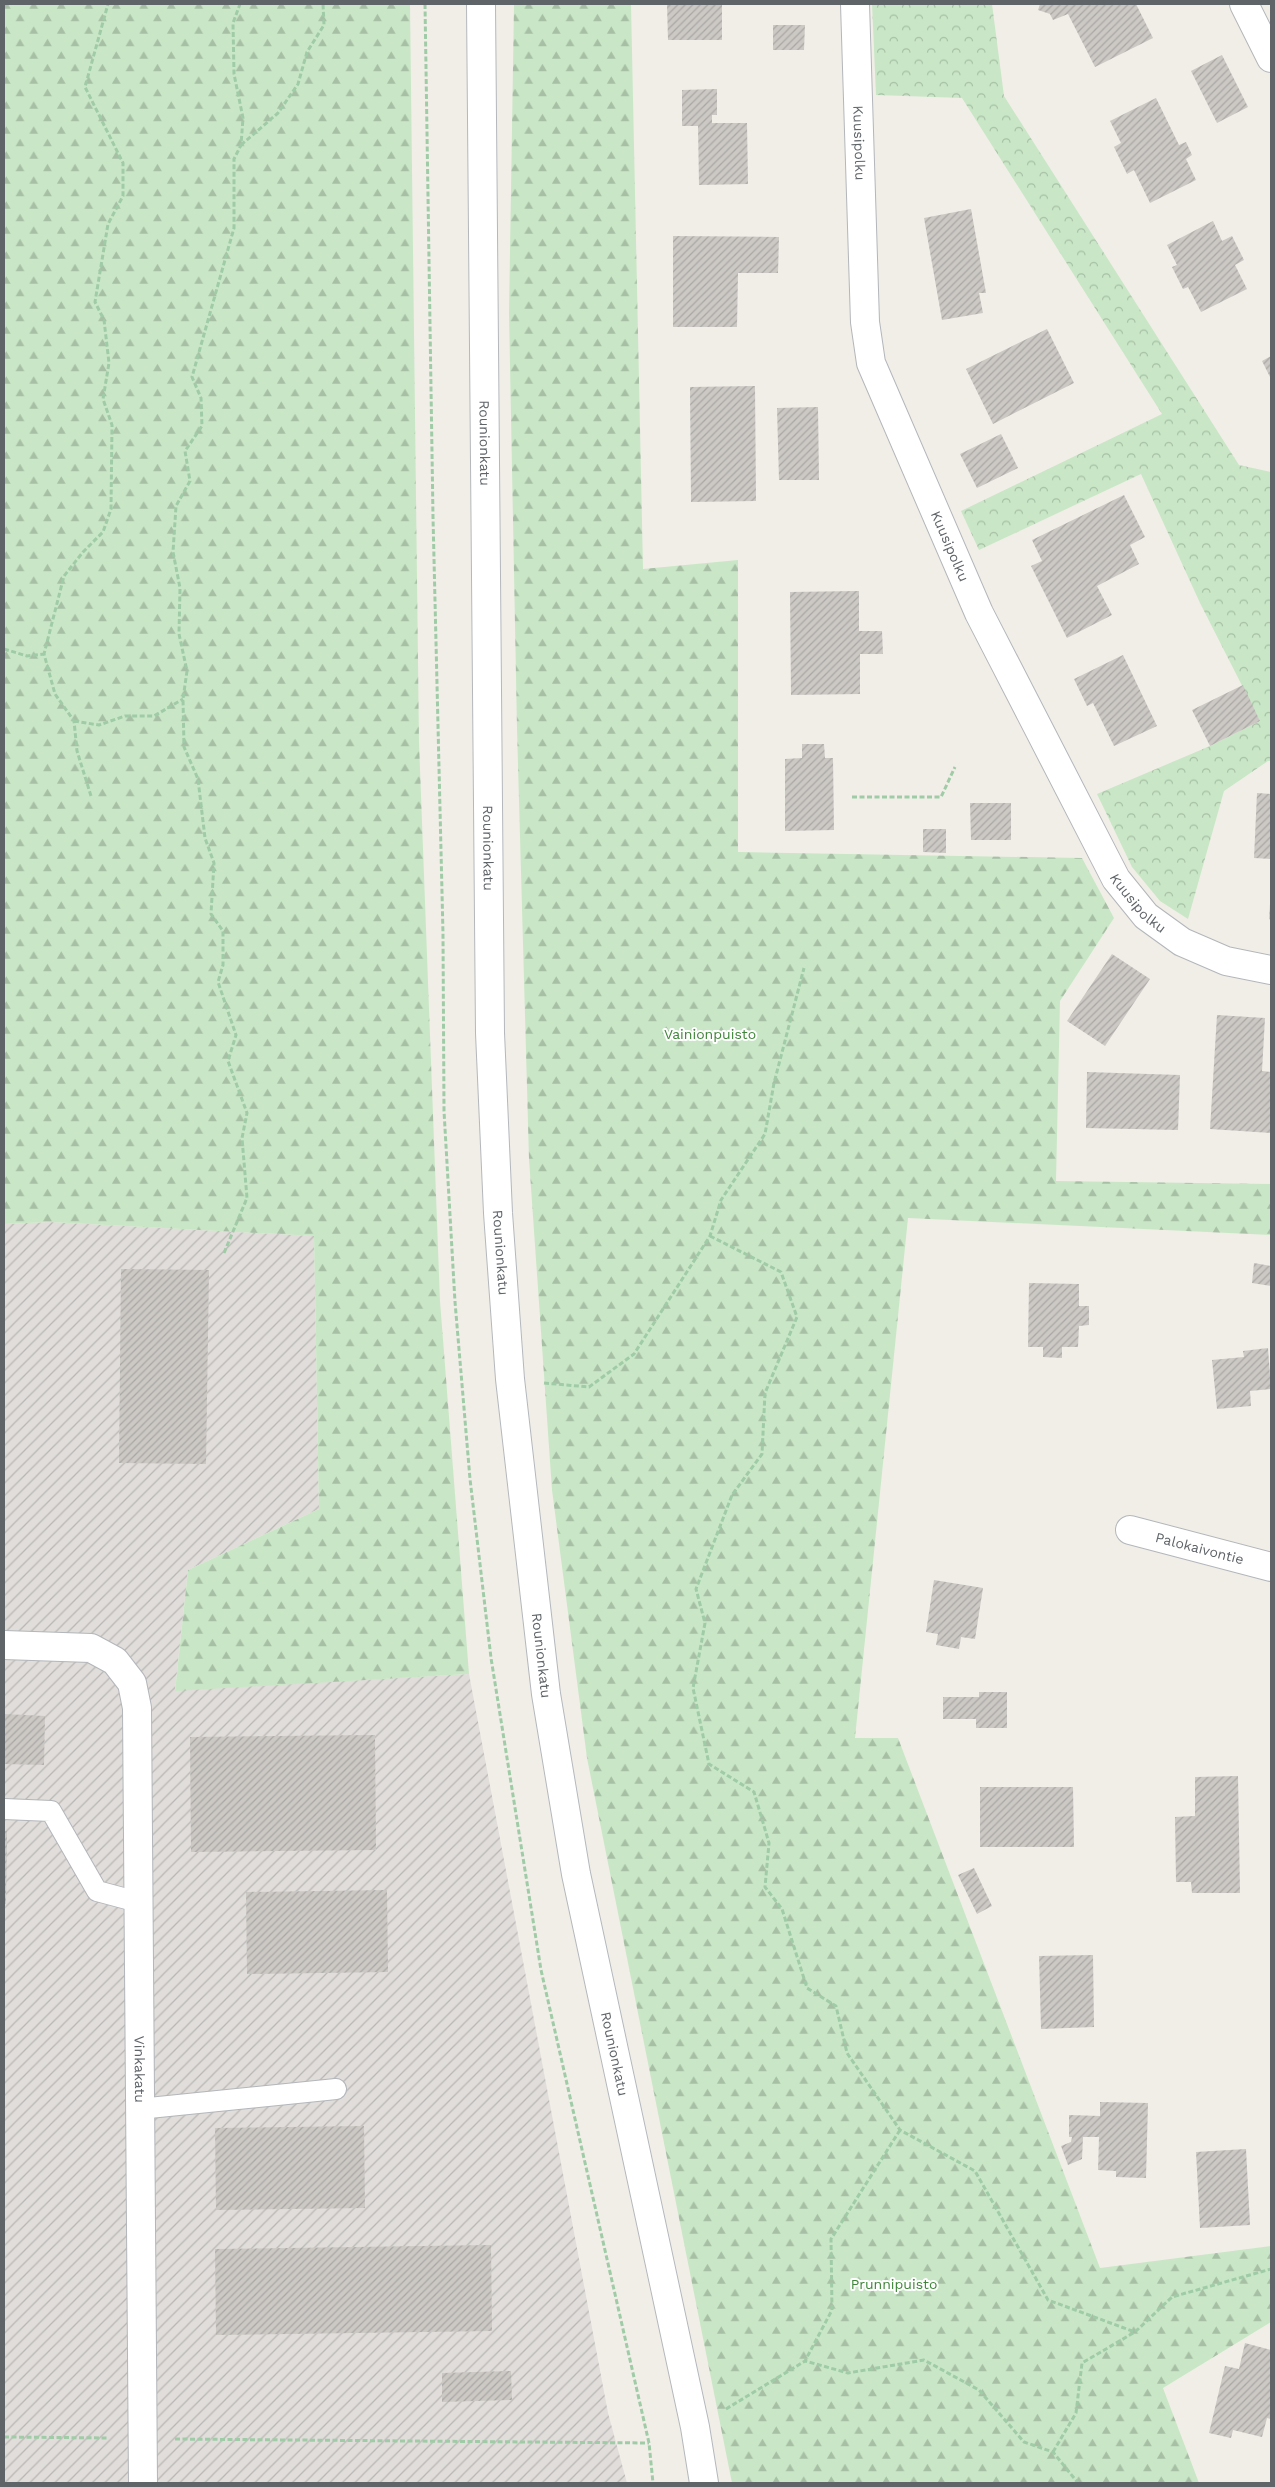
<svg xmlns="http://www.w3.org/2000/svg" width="1275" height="2487" font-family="'Work Sans',sans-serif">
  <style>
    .industrial { fill: url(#industrial-furrows) }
    .forest { fill: url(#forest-firs) }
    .park { fill: url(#park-crowns) }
    .building { fill: url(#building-hatch) }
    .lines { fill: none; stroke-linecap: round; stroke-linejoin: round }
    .lane-casing { stroke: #b3b6ba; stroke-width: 22 }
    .street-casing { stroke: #b3b6ba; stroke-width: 30 }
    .secondary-casing { stroke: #b4b8bc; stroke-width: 30 }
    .path { stroke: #a0cba7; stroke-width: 3; stroke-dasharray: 5 2.5; stroke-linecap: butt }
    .lane { stroke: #fff; stroke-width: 20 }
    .street { stroke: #fff; stroke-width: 28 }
    .secondary { stroke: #fff; stroke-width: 28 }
    .labels { text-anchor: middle; stroke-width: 4; stroke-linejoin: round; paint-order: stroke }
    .street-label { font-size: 14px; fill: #5f6468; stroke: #fff }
    .park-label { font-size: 14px; fill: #3d8638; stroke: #fff }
  </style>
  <defs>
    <pattern id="industrial-furrows" width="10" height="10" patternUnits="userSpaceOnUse" patternTransform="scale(1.25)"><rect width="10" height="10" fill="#e0ddda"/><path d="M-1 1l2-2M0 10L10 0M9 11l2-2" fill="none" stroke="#b9b7b5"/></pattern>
    <pattern id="forest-firs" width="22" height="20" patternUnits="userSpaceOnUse" patternTransform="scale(1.25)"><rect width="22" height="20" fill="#c9e7c6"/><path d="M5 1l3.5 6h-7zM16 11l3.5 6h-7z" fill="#a6bfa5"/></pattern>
    <pattern id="park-crowns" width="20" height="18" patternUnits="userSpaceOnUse" patternTransform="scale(1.25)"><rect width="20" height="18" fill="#c9e7c6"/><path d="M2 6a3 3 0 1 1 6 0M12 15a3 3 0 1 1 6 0" fill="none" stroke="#a6bfa5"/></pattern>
    <pattern id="building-hatch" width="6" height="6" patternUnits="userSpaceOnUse" patternTransform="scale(1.25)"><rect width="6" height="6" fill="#ccc9c5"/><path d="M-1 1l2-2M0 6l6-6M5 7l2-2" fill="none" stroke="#a9a7a4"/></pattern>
  </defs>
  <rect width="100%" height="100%" fill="#f1eee8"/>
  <path class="industrial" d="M 50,1222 L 314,1236 L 319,1509 L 188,1570 L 175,1690 L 469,1674 L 608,2413 L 627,2483 L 4,2483 L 4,1224 Z"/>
  <path class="forest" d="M 4,4 L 410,4 L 419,742 L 440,1301 L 469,1674 L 175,1691 L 188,1570 L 319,1509 L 314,1236 L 50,1222 L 4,1224 Z
    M 514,4 L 631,4 L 643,569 L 738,560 L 738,852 L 1082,858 L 1114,918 L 1060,1001 L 1056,1181 L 1271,1184 L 1271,1235 L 908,1218 L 855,1738 L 898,1738 L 1100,2268 L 1271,2246 L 1271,2322 L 1163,2388 L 1199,2483 L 732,2483 L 587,1758 L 552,1490 L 529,1159 L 517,729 L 509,313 Z"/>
  <path class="park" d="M 872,4 L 992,4 L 1004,96 L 1239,465 L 1271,472 L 1271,761 L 1268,761 L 1224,791 L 1188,919 L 1160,901 L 1132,867 L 1097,794 L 1210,746 L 1260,721 L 1200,603 L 1141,474 L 979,550 L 961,511 L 1162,414 L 962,98 L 876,95 Z"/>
  <path class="building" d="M 667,4 L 722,4 L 722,40 L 668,40 Z
    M 1040,4 L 1136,4 L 1153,38 L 1095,67 L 1068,14 L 1053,20 L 1050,14 L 1038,10 Z
    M 773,25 L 805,25 L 804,50 L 773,50 Z
    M 1222,55 L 1248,107 L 1217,123 L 1191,71 Z
    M 717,89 L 717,115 L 712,115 L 712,123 L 747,123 L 748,184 L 699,185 L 698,126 L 682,126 L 682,90 Z
    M 1156,98 L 1179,145 L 1186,142 L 1192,155 L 1186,159 L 1196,180 L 1150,203 L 1134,170 L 1127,174 L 1114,147 L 1121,143 L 1110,121 Z
    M 971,209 L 986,293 L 979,293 L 983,313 L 942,320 L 924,218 Z
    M 1213,221 L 1222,241 L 1232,236 L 1244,260 L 1235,265 L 1247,289 L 1201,312 L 1188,287 L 1183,289 L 1172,267 L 1177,265 L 1167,245 Z
    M 673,236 L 779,237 L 778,273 L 738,273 L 737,327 L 673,327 Z
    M 1047,329 L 1074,383 L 993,424 L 966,369 Z
    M 1271,356 L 1271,379 L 1262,361 Z
    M 755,386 L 756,501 L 691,502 L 690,387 Z
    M 818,407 L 819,480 L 779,480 L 777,408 Z
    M 1001,434 L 1018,468 L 977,488 L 960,454 Z
    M 1124,495 L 1145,537 L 1130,545 L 1139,564 L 1097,586 L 1112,615 L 1067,638 L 1031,566 L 1042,561 L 1032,540 Z
    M 859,591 L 859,631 L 882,631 L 883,654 L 860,654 L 860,694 L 791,695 L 790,592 Z
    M 1123,655 L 1157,726 L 1114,746 L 1093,703 L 1087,706 L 1074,679 Z
    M 1243,685 L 1260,721 L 1210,746 L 1192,710 Z
    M 802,744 L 824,744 L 825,758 L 833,758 L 834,830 L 785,831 L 785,759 L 802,758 Z
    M 1257,793 L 1271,794 L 1271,859 L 1254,858 Z
    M 970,803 L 1011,803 L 1011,840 L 971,840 Z
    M 923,829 L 946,829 L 946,853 L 923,852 Z
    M 1270,904 L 1271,904 L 1271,920 L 1269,919 Z
    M 1112,954 L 1150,979 L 1105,1046 L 1067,1021 Z
    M 1217,1015 L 1265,1018 L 1262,1071 L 1271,1072 L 1271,1133 L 1210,1129 Z
    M 1087,1072 L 1180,1075 L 1178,1130 L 1086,1128 Z
    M 1254,1263 L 1271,1266 L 1271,1286 L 1252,1283 Z
    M 121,1269 L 209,1270 L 206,1464 L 119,1463 Z
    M 1029,1283 L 1079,1284 L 1079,1306 L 1089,1306 L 1089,1325 L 1079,1326 L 1078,1347 L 1062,1347 L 1062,1358 L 1043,1357 L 1043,1347 L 1028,1347 Z
    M 1268,1348 L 1271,1389 L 1250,1391 L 1251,1406 L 1217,1409 L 1212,1360 L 1244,1357 L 1243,1351 Z
    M 934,1580 L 983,1588 L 975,1639 L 961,1637 L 959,1649 L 936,1645 L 938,1634 L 926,1632 Z
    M 979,1692 L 1007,1692 L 1007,1728 L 976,1728 L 976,1719 L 943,1719 L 943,1697 L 979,1697 Z
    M 4,1714 L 45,1716 L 44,1765 L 4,1764 Z
    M 375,1735 L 376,1850 L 191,1852 L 190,1737 Z
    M 1238,1776 L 1240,1893 L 1192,1893 L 1191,1882 L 1176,1882 L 1175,1817 L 1195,1816 L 1195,1777 Z
    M 980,1787 L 1073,1787 L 1074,1847 L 980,1847 Z
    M 4,1831 L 7,1831 L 6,1904 L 4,1904 Z
    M 974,1868 L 992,1906 L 977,1914 L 958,1875 Z
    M 387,1890 L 388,1972 L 247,1974 L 246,1892 Z
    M 1093,1955 L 1094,2027 L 1041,2029 L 1039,1956 Z
    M 1100,2102 L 1148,2103 L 1146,2178 L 1116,2177 L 1116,2171 L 1098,2170 L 1099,2137 L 1083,2137 L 1082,2159 L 1068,2165 L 1061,2146 L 1071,2142 L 1072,2137 L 1069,2137 L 1069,2115 L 1100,2116 Z
    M 364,2126 L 365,2208 L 216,2210 L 215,2128 Z
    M 1246,2149 L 1250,2225 L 1200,2228 L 1196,2152 Z
    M 491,2245 L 492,2331 L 216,2335 L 215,2249 Z
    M 1245,2343 L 1271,2350 L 1271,2419 L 1267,2418 L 1262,2437 L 1233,2430 L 1231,2438 L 1209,2433 L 1225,2366 L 1239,2369 Z
    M 511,2371 L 512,2400 L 442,2402 L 442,2373 Z"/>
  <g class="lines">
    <g class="lane-casing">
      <path id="lane" d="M 4,1809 L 51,1811 L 97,1891 L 138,1902
        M 139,2109 L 336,2089"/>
    </g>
    <g class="street-casing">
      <g id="street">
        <path id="s1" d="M 855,4 L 865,322 L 871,363 L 979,613 L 1116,879 L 1146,916 L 1182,942 L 1226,961 L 1271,970"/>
        <path d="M 1244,4 L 1271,58"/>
        <path id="s2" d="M 1130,1530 L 1271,1567"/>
        <path id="s3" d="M 4,1645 L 91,1648 L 115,1661 L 132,1683 L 137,1708 L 143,2483"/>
      </g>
    </g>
    <g class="secondary-casing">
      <g id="secondary">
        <path id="s4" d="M 481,4 L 490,1033 L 498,1213 L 510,1379 L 546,1694 L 576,1874 L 695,2427 L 704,2483"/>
      </g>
    </g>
    <path class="path" d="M 425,4 L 433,517 L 443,934 L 444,1111 L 455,1302 L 470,1479 L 491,1658 L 541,1970 L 649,2443 L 653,2483
      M 241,145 L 278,113 L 298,84 L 307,52 L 324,25 L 323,4
      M 4,649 L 27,656 L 44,654
      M 74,721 L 99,725 L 125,716 L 154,716 L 183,699
      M 91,796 L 77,751 L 74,721 L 55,694 L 44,654 L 64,576 L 83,552 L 103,532 L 111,509 L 112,425 L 103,399 L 109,363 L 104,320 L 95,302 L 108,224 L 123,196 L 123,163 L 85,87 L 108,4
      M 852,797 L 941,797 L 955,767
      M 710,1236 L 781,1272 L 797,1317 L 765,1393 L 762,1454 L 732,1495 L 696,1589 L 705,1623 L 693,1688 L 709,1764 L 754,1792 L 769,1843 L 765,1887 L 782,1909 L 807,1988 L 836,2006 L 847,2053 L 900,2130 L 975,2171 L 1048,2300 L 1135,2332 L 1172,2297 L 1271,2269
      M 224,1253 L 247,1198 L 242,1138 L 247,1113 L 228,1061 L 236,1035 L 218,982 L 223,965 L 223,931 L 211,914 L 214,863 L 205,838 L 198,779 L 184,747 L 183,699 L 187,671 L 179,634 L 180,588 L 173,552 L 176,506 L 190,481 L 185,451 L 202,426 L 201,398 L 192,377 L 234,228 L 234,159 L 241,145 L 243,118 L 234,74 L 233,23 L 240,4
      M 544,1383 L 589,1387 L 634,1354 L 710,1236 L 721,1200 L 765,1134 L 774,1083 L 804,968
      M 900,2130 L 831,2239 L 832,2310 L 805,2361 L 848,2373 L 924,2360 L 979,2390 L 1024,2442 L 1053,2452 L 1078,2483
      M 726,2409 L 805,2361
      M 4,2437 L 109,2438
      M 175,2439 L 649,2443
      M 1053,2452 L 1076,2413 L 1082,2363 L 1135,2332"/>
    <use href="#lane" class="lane"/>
    <use href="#street" class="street"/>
    <use href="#secondary" class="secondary"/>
  </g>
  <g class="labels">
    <g class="street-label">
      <text dy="5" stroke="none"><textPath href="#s1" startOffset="139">Kuusipolku</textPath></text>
      <text dy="5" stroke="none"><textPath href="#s4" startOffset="439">Rounionkatu</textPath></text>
      <text dy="5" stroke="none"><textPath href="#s1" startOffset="559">Kuusipolku</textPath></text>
      <text dy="5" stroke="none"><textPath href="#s4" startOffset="844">Rounionkatu</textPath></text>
      <text dy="5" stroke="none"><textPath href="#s1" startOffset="964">Kuusipolku</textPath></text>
      <text dy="5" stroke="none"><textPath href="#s4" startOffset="1249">Rounionkatu</textPath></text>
      <text dy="5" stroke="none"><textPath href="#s2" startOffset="72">Palokaivontie</textPath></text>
      <text dy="5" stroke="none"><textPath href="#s4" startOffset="1654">Rounionkatu</textPath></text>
      <text dy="5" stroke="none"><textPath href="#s4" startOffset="2059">Rounionkatu</textPath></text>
      <text dy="5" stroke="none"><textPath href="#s3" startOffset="529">Vinkakatu</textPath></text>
    </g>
    <g class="park-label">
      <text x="710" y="1039">Vainionpuisto</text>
      <text x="894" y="2289">Prunnipuisto</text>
    </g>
  </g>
  <rect width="1275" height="2487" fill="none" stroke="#5f6468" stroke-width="10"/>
</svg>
